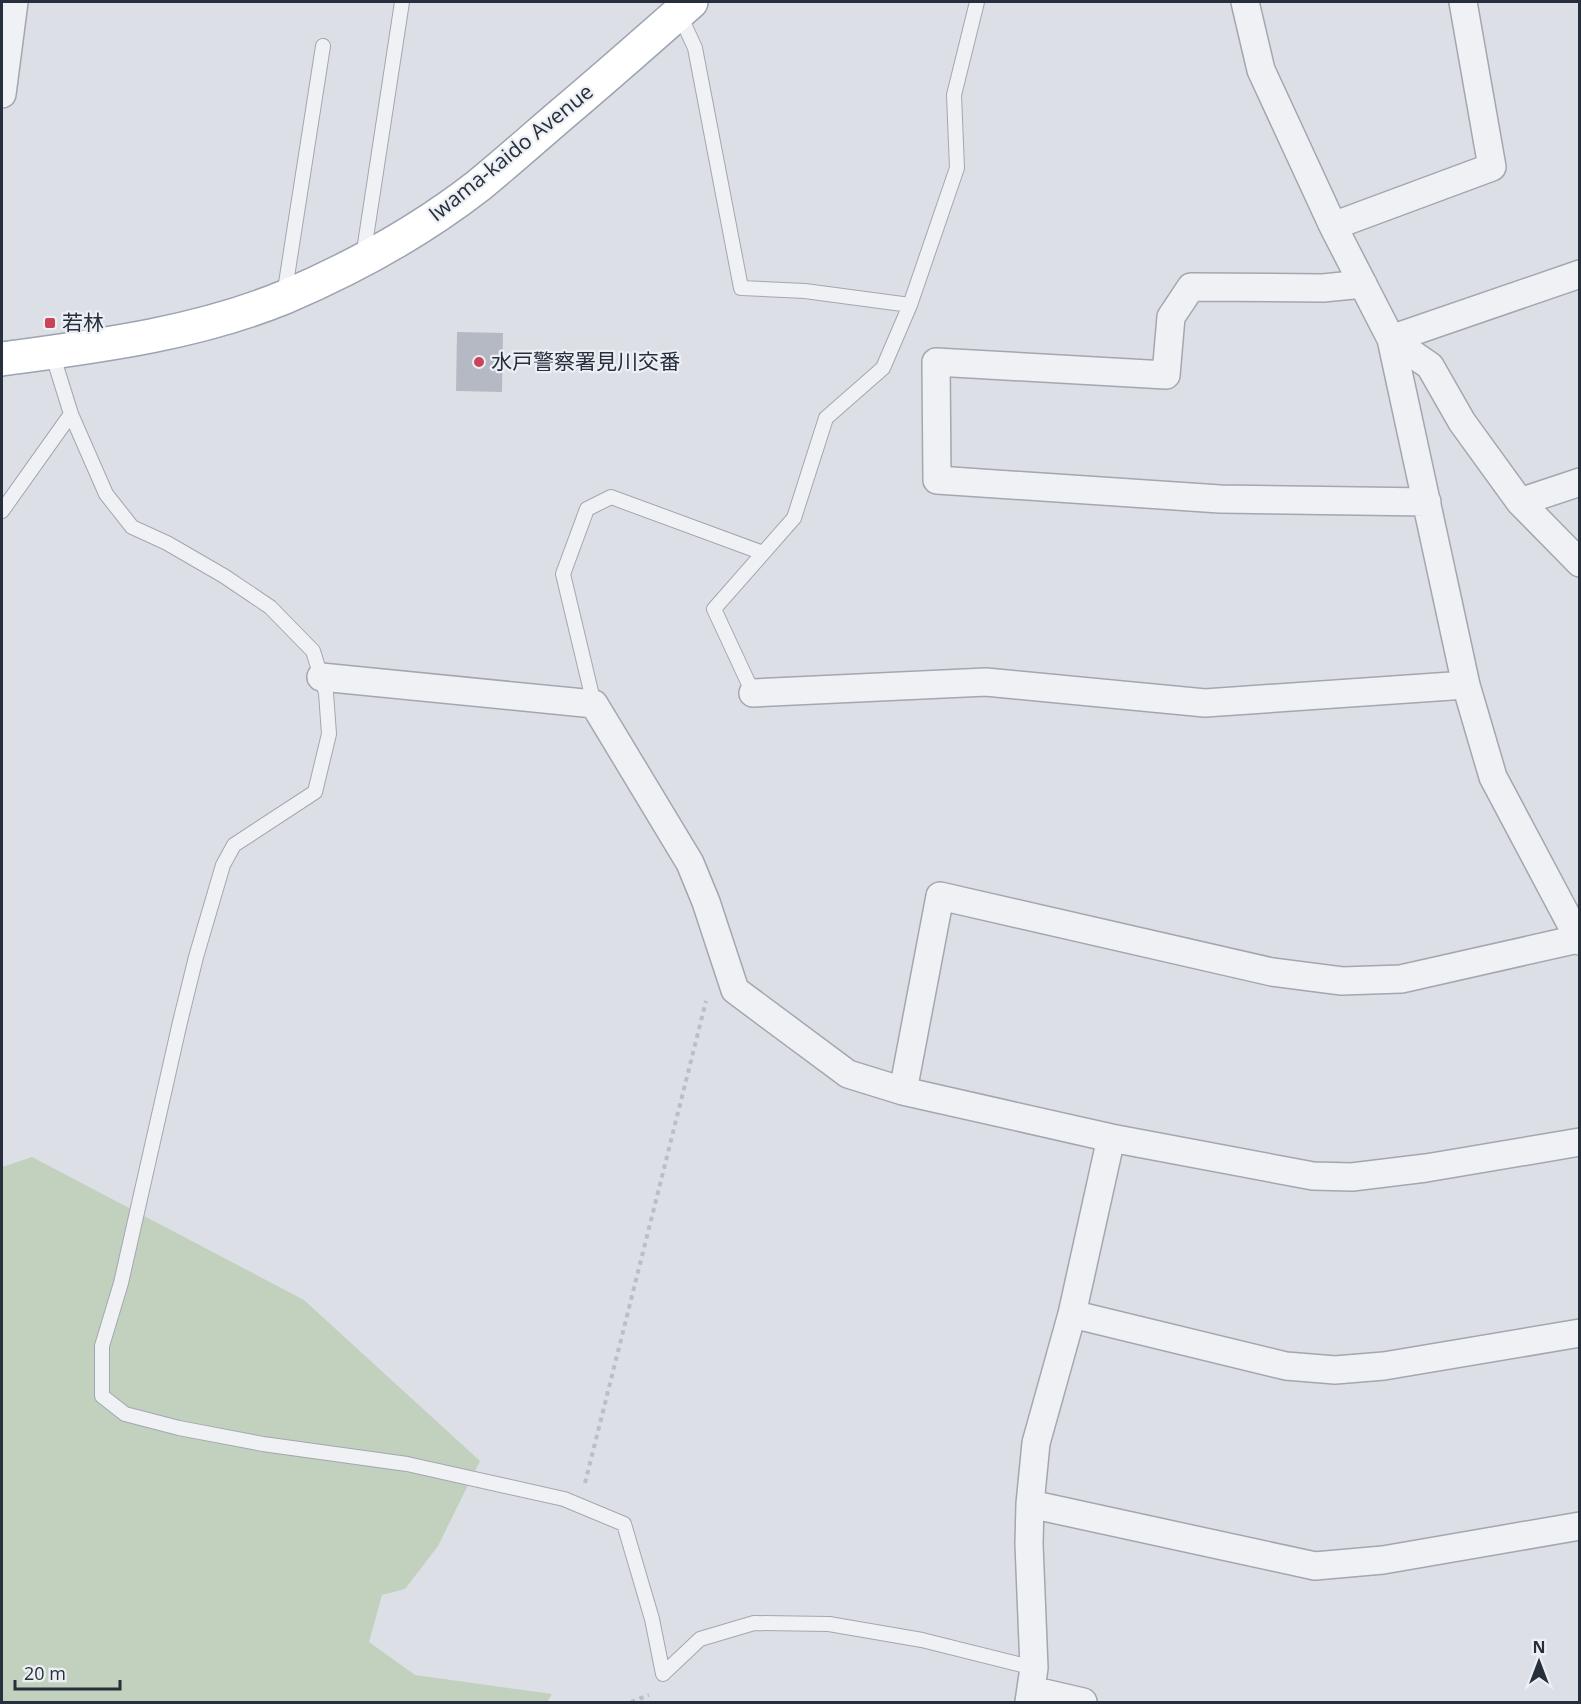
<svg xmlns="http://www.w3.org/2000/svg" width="1581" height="1704" font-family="'Open Sans','Noto Sans JP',sans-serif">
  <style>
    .green { fill: #c2d0be }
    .building { fill: #b4b9c3 }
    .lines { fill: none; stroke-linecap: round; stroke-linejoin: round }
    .lane-casing { stroke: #a2a7b0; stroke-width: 16 }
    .street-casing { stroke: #a2a7b0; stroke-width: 30 }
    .primary-casing { stroke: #9ca4b1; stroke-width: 36 }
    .path { stroke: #bbbec5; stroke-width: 4; stroke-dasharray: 4.5 4.5; stroke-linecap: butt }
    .lane { stroke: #eff1f5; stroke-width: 14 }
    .street { stroke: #eff1f5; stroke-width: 27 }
    .primary { stroke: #fff; stroke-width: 33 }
    .poi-dot { fill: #ca4356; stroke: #eceff4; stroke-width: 2 }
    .labels { text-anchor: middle; stroke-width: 4.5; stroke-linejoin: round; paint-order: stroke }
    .street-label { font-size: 21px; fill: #272e3c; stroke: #eceff4 }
    .poi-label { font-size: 21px; fill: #272e3c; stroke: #eceff4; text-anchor: start }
  </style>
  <rect width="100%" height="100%" fill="#dce0e6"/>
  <path class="green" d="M 32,1157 L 304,1300 L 480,1461 L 438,1546 L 405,1589 L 382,1595 L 369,1642 L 415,1675 L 552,1694 L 547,1702 L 2,1702 L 2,1167 Z"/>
  <path class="building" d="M 457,332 L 503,333 L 502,392 L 456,391 Z"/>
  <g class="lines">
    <g class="lane-casing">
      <path id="lane" d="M 679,13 L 695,48 L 741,288 L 805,291 L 910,305
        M 363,257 L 402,2
        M 284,296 L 323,46
        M 52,353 L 71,414 L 106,494 L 132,527 L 167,543 L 224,576 L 270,607 L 313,651 L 326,693 L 329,734 L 315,792 L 234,845 L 223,865 L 196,957 L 180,1022 L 121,1283 L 102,1346 L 102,1396 L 125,1414 L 179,1428 L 263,1444 L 407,1464 L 564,1499 L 624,1524 L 652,1619 L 663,1674 L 700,1639 L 754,1623 L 829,1624 L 922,1640 L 1034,1668
        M 2,511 L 71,414
        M 753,693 L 714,609 L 794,518 L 826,418 L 883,368 L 910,305 L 957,168 L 954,95 L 977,2
        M 594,704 L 563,574 L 587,509 L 611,497 L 763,553"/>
    </g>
    <g class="street-casing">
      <path id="street" d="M 1245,2 L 1261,70 L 1333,226 L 1391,339 L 1466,685 L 1493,777 L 1580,941
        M 2,94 L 14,2
        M 1333,226 L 1492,167 L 1463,2
        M 1363,284 L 1323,288 L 1191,287 L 1171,317 L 1166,375 L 936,362 L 937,480 L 1220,499 L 1427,502
        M 1391,339 L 1430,366 L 1462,422 L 1520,502 L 1580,563
        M 1391,339 L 1580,274
        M 1520,502 L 1580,482
        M 321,677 L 594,704 L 690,863 L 706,902 L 735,990 L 848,1074 L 903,1091 L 1111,1138 L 1313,1176 L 1352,1177 L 1426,1168 L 1580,1142
        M 753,693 L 986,682 L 1205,703 L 1466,685
        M 903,1091 L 940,896 L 1272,972 L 1342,981 L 1401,979 L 1578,939
        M 1072,1314 L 1286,1366 L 1335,1370 L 1384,1366 L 1580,1333
        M 1030,1504 L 1315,1566 L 1383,1560 L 1580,1526
        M 1031,1690 L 1083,1702
        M 1029,1702 L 1034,1668 L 1029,1544 L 1030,1504 L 1036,1443 L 1072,1314 L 1111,1138"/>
    </g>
    <g class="primary-casing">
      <path id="primary" d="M 2,359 C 97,346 195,334 285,297 C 353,268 420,231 478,186 C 506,163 533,139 561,115 C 605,78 648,40 691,2"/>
    </g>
    <path class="path" d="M 585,1483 L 706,1001
      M 631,1702 L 649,1695"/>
    <use href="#lane" class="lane"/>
    <use href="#street" class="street"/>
    <use href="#primary" class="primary"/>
  </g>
  <g class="poi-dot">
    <rect x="44" y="317" width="12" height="12" rx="3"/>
    <circle cx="479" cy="362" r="6"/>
  </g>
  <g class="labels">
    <g class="street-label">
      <text transform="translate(511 153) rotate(-39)" y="7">Iwama-kaido Avenue</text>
    </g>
    <g class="poi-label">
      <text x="62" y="330">若林</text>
      <text x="491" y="369">水戸警察署見川交番</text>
    </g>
  </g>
  <rect width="1581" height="1704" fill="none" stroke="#272e3c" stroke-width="6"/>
  <g transform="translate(1539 1662)" stroke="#eceff4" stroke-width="4.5" paint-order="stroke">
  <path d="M0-4.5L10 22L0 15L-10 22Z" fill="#272e3c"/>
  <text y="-9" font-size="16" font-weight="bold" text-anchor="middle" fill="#272e3c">N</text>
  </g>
  <path d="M15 1680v9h105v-9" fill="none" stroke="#272e3c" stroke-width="3"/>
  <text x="24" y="1680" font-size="18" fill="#272e3c" stroke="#eceff4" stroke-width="4.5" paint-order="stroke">20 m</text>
</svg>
